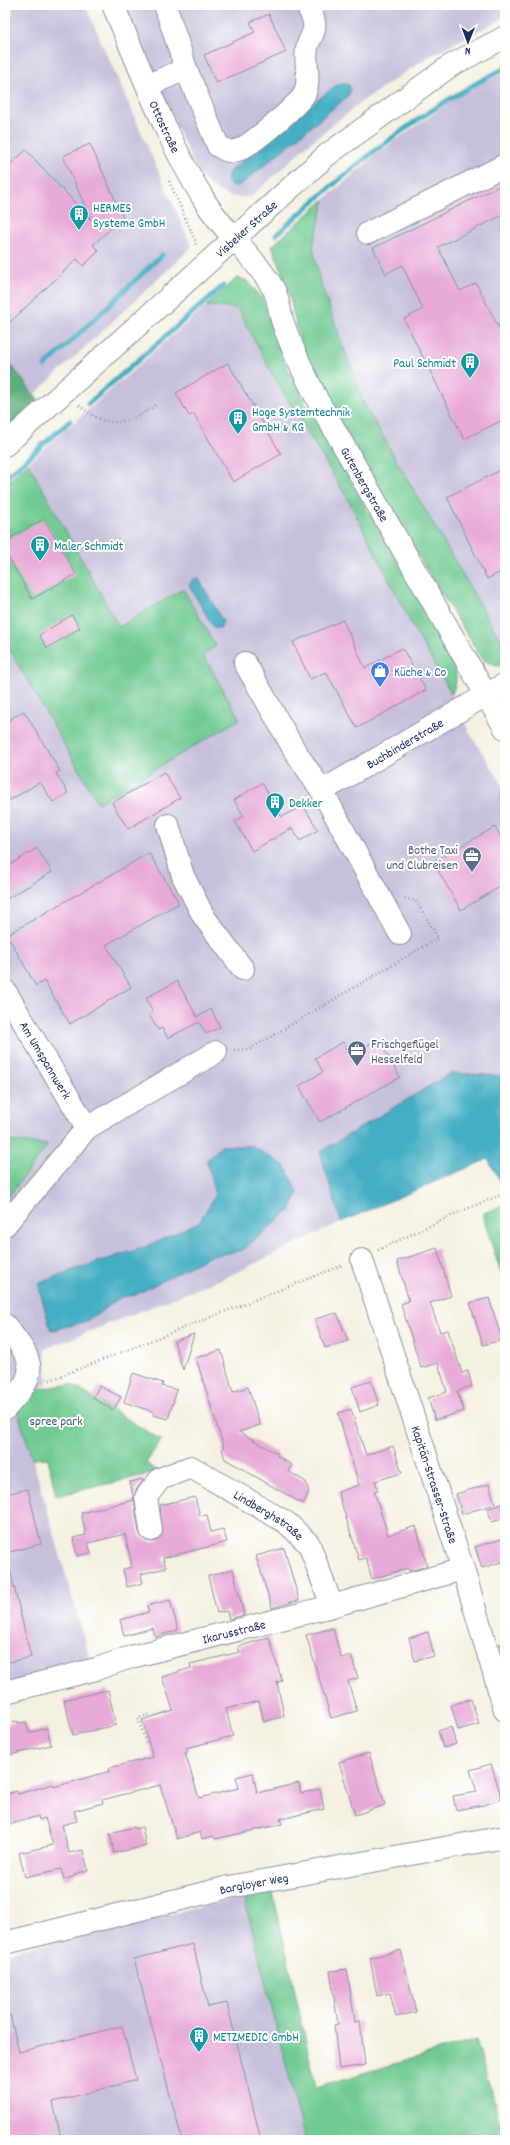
<svg xmlns="http://www.w3.org/2000/svg" width="510" height="2145" font-family="Dekko,sans-serif">
  <style>
    .industrial { fill: #c6c0da }
    .green { fill: #70ca91; stroke: #467c78 }
    .forest { fill: #5cae7b; stroke: #3c6e6c }
    .water { fill: #44aec3; stroke: #306e90 }
    .lines { fill: none; stroke-linecap: round; stroke-linejoin: round }
    .stream { stroke: #44aec3; stroke-width: 5 }
    .building { fill: #e8abd7 }
    .minor-casing { stroke: #8890a0; stroke-width: 24 }
    .major-casing { stroke: #8890a0; stroke-width: 24 }
    .path { stroke: #8890a0; stroke-width: 2.5; stroke-dasharray: 1 3; stroke-linecap: butt }
    .minor { stroke: #fff; stroke-width: 22 }
    .major { stroke: #fff; stroke-width: 22 }
    .labels { text-anchor: middle; stroke-width: 4; stroke-linejoin: round; paint-order: stroke }
    .street-label { font-size: 13px; fill: #1b2f5e; stroke: #fff }
    .culture-label { font-size: 13px; fill: #0d838f; stroke: #fff; text-anchor: start }
    .shop-label { font-size: 13px; fill: #366cbe; stroke: #fff; text-anchor: start }
    .service-label { font-size: 13px; fill: #4e5e75; stroke: #fff; text-anchor: end }
    .park-label { font-size: 13px; fill: #355e6d; stroke: #fff }
  </style>
  <rect width="100%" height="100%" fill="#fff"/>
  <filter id="ink" filterUnits="userSpaceOnUse"><feTurbulence type="fractalNoise" baseFrequency=".025" numOctaves="2"/><feDisplacementMap in="SourceGraphic" scale="8" xChannelSelector="R" yChannelSelector="G"/><feConvolveMatrix kernelMatrix="1 2 1 2 8 2 1 2 1" color-interpolation-filters="sRGB"/></filter>
  <filter id="wash" filterUnits="userSpaceOnUse"><feTurbulence type="fractalNoise" baseFrequency=".012" numOctaves="4" result="noise"/><feDisplacementMap in="SourceGraphic" scale="16" xChannelSelector="R" yChannelSelector="G"/><feGaussianBlur stdDeviation="0.9" result="paint"/><feColorMatrix in="noise" values="0 0 0 0 0 0 0 0 0 0 0 0 0 0 0 0 0 1.4 0 .05"/><feComposite in="paint" operator="in"/></filter>
  <g filter="url(#wash)">
    <rect width="100%" height="100%" fill="#f5f1e1"/>
    <path class="industrial" d="M 5,5 L 85,5 L 192,247 L 34,395 L 5,357 Z
      M 119,5 L 505,5 L 505,17 L 428,57 L 360,103 L 303,149 L 251,197 L 231,197 L 213,188 L 200,176 Z
      M 505,72 L 505,648 L 364,404 L 320,282 L 313,247 L 325,199 L 379,152 L 464,92 Z
      M 206,306 L 236,308 L 273,375 L 350,503 L 415,631 L 452,694 L 468,730 L 505,789 L 505,1076 L 451,1073 L 320,1152 L 341,1222 L 229,1276 L 45,1349 L 47,1383 L 18,1408 L 91,1663 L 5,1685 L 5,642 L 98,803 L 203,654 L 216,646 L 183,589 L 119,628 L 28,463 Z
      M 244,1897 L 305,2140 L 5,2140 L 5,1953 Z"/>
    <path class="green" d="M 325,199 L 313,247 L 320,282 L 364,404 L 505,648 L 505,665 L 496,666 L 482,659 L 382,497 L 303,355 L 287,285 L 272,246 Z
      M 238,277 L 247,281 L 262,298 L 285,363 L 307,406 L 456,663 L 456,682 L 452,694 L 415,631 L 350,503 L 273,375 L 237,308 L 206,306 Z
      M 28,463 L 119,627 L 183,589 L 216,646 L 203,655 L 240,719 L 98,803 L 5,642 L 5,484 Z
      M 5,1141 L 48,1145 L 5,1201 Z
      M 505,1204 L 505,1285 L 482,1214 Z
      M 71,1384 L 161,1440 L 146,1463 L 158,1472 L 56,1496 L 48,1458 L 32,1459 L 17,1408 L 40,1389 Z
      M 505,1646 L 505,1675 L 497,1648 Z
      M 272,1888 L 316,2087 L 476,2040 L 505,2140 L 305,2140 L 244,1897 Z"/>
    <path class="forest" d="M 5,357 L 38,400 L 11,426 L 5,418 Z"/>
    <path class="water" d="M 344,83 L 349,85 L 350,91 L 348,96 L 244,182 L 236,187 L 230,185 L 227,180 L 229,172 L 335,86 Z
      M 196,578 L 199,579 L 223,622 L 220,628 L 214,628 L 189,585 L 192,580 Z
      M 451,1073 L 505,1076 L 505,1184 L 502,1185 L 488,1159 L 341,1222 L 320,1152 Z
      M 221,1146 L 252,1146 L 285,1166 L 298,1193 L 290,1210 L 243,1250 L 208,1257 L 135,1295 L 121,1297 L 89,1320 L 51,1331 L 38,1284 L 70,1271 L 145,1247 L 199,1222 L 215,1196 L 207,1160 Z"/>
    <g class="lines">
      <path class="stream" d="M 276,235 C 349,169 417,112 505,68
        M 45,366 L 162,255
        M 88,404 L 223,286
        M 5,478 L 70,421"/>
    </g>
    <g id="blocks">
      <path class="building" d="M 269,14 L 286,52 L 216,83 L 204,55 L 255,32 L 250,22 Z
        M 90,144 L 123,217 L 93,245 L 99,251 L 83,266 L 77,259 L 5,327 L 5,169 L 26,150 L 91,220 L 63,156 Z
        M 501,185 L 505,192 L 505,214 L 438,247 L 460,291 L 476,283 L 505,340 L 505,419 L 464,439 L 404,319 L 423,309 L 402,265 L 386,274 L 373,248 Z
        M 228,363 L 281,454 L 233,482 L 194,414 L 189,416 L 176,393 Z
        M 505,468 L 505,570 L 487,579 L 447,497 Z
        M 44,519 L 76,574 L 32,599 L 5,551 L 5,541 Z
        M 72,615 L 80,628 L 47,648 L 39,635 Z
        M 343,620 L 365,668 L 402,648 L 426,690 L 357,728 L 326,672 L 310,679 L 293,642 Z
        M 24,711 L 60,771 L 56,773 L 68,793 L 53,802 L 40,782 L 5,803 L 5,722 Z
        M 164,772 L 180,798 L 128,829 L 112,803 Z
        M 262,783 L 282,817 L 303,805 L 318,830 L 300,841 L 292,828 L 252,851 L 235,821 L 244,816 L 234,800 Z
        M 495,827 L 505,844 L 505,884 L 461,910 L 433,862 Z
        M 37,848 L 52,872 L 5,900 L 5,868 Z
        M 149,853 L 179,903 L 106,945 L 131,987 L 70,1024 L 44,981 L 36,986 L 7,935 Z
        M 177,981 L 197,1017 L 211,1009 L 220,1027 L 206,1034 L 199,1022 L 168,1038 L 162,1028 L 158,1030 L 149,1015 L 153,1012 L 146,998 Z
        M 378,1039 L 400,1077 L 320,1122 L 299,1086 L 323,1072 L 315,1058 L 343,1042 L 351,1055 Z
        M 437,1248 L 451,1296 L 430,1303 L 440,1332 L 448,1330 L 462,1373 L 468,1371 L 472,1386 L 457,1391 L 464,1411 L 435,1420 L 428,1398 L 447,1392 L 438,1363 L 421,1368 L 401,1304 L 409,1301 L 397,1261 Z
        M 489,1298 L 502,1340 L 483,1345 L 470,1303 Z
        M 337,1313 L 348,1341 L 325,1348 L 315,1319 Z
        M 194,1334 L 183,1370 L 174,1341 Z
        M 221,1350 L 233,1392 L 248,1387 L 260,1425 L 239,1432 L 278,1454 L 277,1456 L 292,1465 L 288,1471 L 306,1482 L 309,1492 L 303,1504 L 225,1459 L 222,1449 L 224,1448 L 196,1358 Z
        M 133,1373 L 163,1383 L 162,1386 L 177,1390 L 168,1419 L 153,1415 L 154,1412 L 124,1402 Z
        M 371,1381 L 379,1405 L 360,1412 L 352,1387 Z
        M 99,1386 L 121,1397 L 113,1410 L 93,1398 Z
        M 351,1409 L 366,1455 L 393,1446 L 402,1473 L 375,1481 L 378,1490 L 374,1491 L 388,1535 L 416,1526 L 427,1566 L 409,1571 L 408,1568 L 372,1579 L 366,1558 L 359,1560 L 338,1492 L 359,1485 L 338,1413 Z
        M 144,1479 L 136,1490 L 134,1499 L 139,1532 L 142,1538 L 152,1542 L 158,1540 L 162,1535 L 160,1505 L 195,1497 L 200,1516 L 207,1515 L 211,1532 L 223,1529 L 227,1542 L 163,1558 L 166,1568 L 141,1574 L 143,1583 L 127,1587 L 123,1569 L 132,1567 L 125,1534 L 88,1543 L 91,1553 L 77,1556 L 73,1538 L 86,1535 L 81,1513 L 134,1500 L 130,1482 Z
        M 489,1484 L 495,1504 L 462,1514 L 456,1494 Z
        M 28,1489 L 41,1544 L 5,1553 L 5,1494 Z
        M 505,1503 L 505,1518 L 492,1522 L 487,1509 Z
        M 505,1538 L 505,1561 L 482,1568 L 475,1547 Z
        M 284,1548 L 299,1600 L 272,1608 L 256,1556 Z
        M 233,1569 L 244,1615 L 229,1619 L 227,1611 L 217,1613 L 208,1576 Z
        M 5,1570 L 10,1570 L 31,1657 L 5,1663 Z
        M 170,1600 L 178,1630 L 155,1637 L 153,1628 L 124,1636 L 120,1620 L 149,1612 L 147,1606 Z
        M 333,1628 L 341,1658 L 351,1655 L 358,1678 L 348,1681 L 357,1711 L 331,1718 L 306,1635 Z
        M 428,1632 L 434,1656 L 415,1661 L 409,1638 Z
        M 269,1637 L 282,1681 L 277,1682 L 284,1716 L 264,1722 L 259,1701 L 226,1709 L 233,1736 L 186,1748 L 188,1752 L 185,1753 L 199,1798 L 239,1788 L 236,1777 L 253,1773 L 257,1793 L 299,1783 L 301,1793 L 320,1789 L 324,1809 L 280,1819 L 282,1824 L 215,1839 L 213,1836 L 202,1839 L 200,1832 L 177,1839 L 160,1785 L 102,1800 L 103,1803 L 74,1811 L 77,1821 L 62,1825 L 69,1853 L 83,1850 L 88,1870 L 74,1874 L 75,1876 L 64,1880 L 61,1869 L 25,1877 L 19,1853 L 53,1845 L 45,1818 L 39,1820 L 38,1816 L 5,1826 L 5,1795 L 17,1791 L 18,1794 L 53,1784 L 54,1787 L 110,1771 L 109,1768 L 153,1757 L 142,1720 L 173,1710 L 162,1677 L 191,1668 L 190,1664 L 240,1652 L 238,1647 Z
        M 108,1690 L 116,1725 L 73,1735 L 64,1700 Z
        M 471,1699 L 479,1724 L 458,1730 L 451,1705 Z
        M 16,1721 L 20,1723 L 26,1722 L 29,1733 L 47,1728 L 51,1745 L 5,1756 L 5,1724 Z
        M 451,1727 L 456,1744 L 443,1748 L 438,1731 Z
        M 369,1753 L 385,1805 L 355,1815 L 339,1762 Z
        M 491,1764 L 502,1799 L 484,1805 L 456,1810 L 453,1796 L 477,1792 L 470,1770 Z
        M 134,1827 L 135,1829 L 142,1827 L 146,1846 L 114,1853 L 110,1833 Z
        M 193,1944 L 208,2007 L 227,2003 L 261,2140 L 182,2140 L 134,1959 Z
        M 401,1950 L 416,2012 L 396,2017 L 390,1993 L 377,1996 L 370,1958 Z
        M 347,1969 L 355,2022 L 360,2021 L 365,2065 L 339,2069 L 334,2025 L 338,2024 L 330,1971 Z
        M 5,2015 L 10,2015 L 19,2052 L 122,2026 L 136,2080 L 53,2102 L 61,2138 L 54,2140 L 5,2140 Z"/>
    </g>
  </g>
  <g filter="url(#ink)">
    <use href="#blocks" fill-opacity="0" stroke="#8890a0" stroke-width="1"/>
    <g class="lines">
      <g class="minor-casing">
        <g id="minor">
          <path id="s1" d="M 113,5 C 142,72 167,141 206,203 C 226,234 255,257 273,288 C 279,298 279,312 283,323 C 292,350 305,375 318,401 L 505,728"/>
          <path d="M 165,5 L 186,69"/>
          <path d="M 148,85 L 186,69 L 218,146 C 226,150 230,153 238,150 C 248,148 301,103 305,93 C 311,78 304,63 307,48 C 309,38 316,33 314,22 C 313,16 309,10 307,5"/>
          <path d="M 368,233 L 505,165"/>
          <path id="s2" d="M 245,663 L 295,751 L 322,791 L 505,684"/>
          <path d="M 322,791 L 400,934"/>
          <path d="M 168,825 L 183,876 L 204,917 L 243,969"/>
          <path id="s3" d="M 5,991 L 87,1128 L 5,1225"/>
          <path d="M 87,1128 L 216,1052"/>
          <path id="s4" d="M 362,1260 L 463,1569 L 505,1710"/>
          <path d="M 5,1325 C 36,1364 39,1372 5,1409"/>
          <path id="s5" d="M 151,1530 L 146,1497 L 160,1479 L 191,1467 L 287,1523 L 309,1544 L 332,1606"/>
          <path id="s6" d="M 5,1692 L 96,1669 L 131,1657 L 332,1606 L 463,1569"/>
          <path id="s7" d="M 5,1943 L 229,1887 L 505,1837"/>
        </g>
      </g>
      <g class="major-casing">
        <g id="major">
          <path id="s8" d="M 5,445 L 327,155 L 450,66 L 505,37"/>
        </g>
      </g>
      <path class="path" d="M 169,181 L 195,240 L 196,246
        M 79,405 C 107,430 127,425 156,405
        M 234,1050 L 250,1049 L 438,938 L 416,901 L 402,897
        M 378,1250 L 457,1213 L 505,1193
        M 46,1379 L 51,1380 L 343,1265
        M 149,1715 L 138,1718 L 146,1743 L 149,1743"/>
      <use href="#minor" class="minor"/>
      <use href="#major" class="major"/>
    </g>
  </g>
  <defs>
    <g id="building-pin" transform="scale(1)"><path d="M0 17L-7.5 6A9.5 9.5 0 1 1 7.5 6Z" fill="#0f9aa8" stroke="#fff"/><path d="M-4-6H4V6H1V3H-1V6H-4ZM-2.5-4.3h1.7v1.8h-1.7ZM.8-4.3h1.7v1.8H.8ZM-2.5-1h1.7V.8h-1.7ZM.8-1h1.7V.8H.8Z" fill="#fff"/></g>
    <g id="shop-pin" transform="scale(1)"><path d="M0 17L-7.5 6A9.5 9.5 0 1 1 7.5 6Z" fill="#3f7fe0" stroke="#fff"/><path d="M-5-2.5h2.3a2.7 3.5 0 0 1 5.4 0H5L5.5 6h-11ZM-1.5-2.5h3a1.5 2.3 0 0 0-3 0Z" fill="#fff"/></g>
    <g id="office-pin" transform="scale(1)"><path d="M0 17L-7.5 6A9.5 9.5 0 1 1 7.5 6Z" fill="#5c6f8a" stroke="#fff"/><path d="M-6-3h4V-5.5h4V-3h4V5H-6ZM-1-4.5V-3h2v-1.5ZM-6 0V1H6V0Z" fill="#fff"/></g>
  </defs>
  <g fill-rule="evenodd">
    <use href="#building-pin" x="79" y="214"/>
    <use href="#building-pin" x="470" y="362"/>
    <use href="#building-pin" x="238" y="418"/>
    <use href="#building-pin" x="40" y="545"/>
    <use href="#shop-pin" x="380" y="671"/>
    <use href="#building-pin" x="275" y="802"/>
    <use href="#office-pin" x="472" y="856"/>
    <use href="#office-pin" x="357" y="1050"/>
    <use href="#building-pin" x="199" y="2036"/>
  </g>
  <g class="labels">
    <g class="street-label">
      <text dy="5" stroke="none"><textPath href="#s1" startOffset="132">Ottostraße</textPath></text>
      <text dy="5" stroke="none"><textPath href="#s8" startOffset="324">Visbeker Straße</textPath></text>
      <text dy="5" stroke="none"><textPath href="#s1" startOffset="545">Gutenbergstraße</textPath></text>
      <text dy="5" stroke="none"><textPath href="#s2" startOffset="245">Buchbinderstraße</textPath></text>
      <text dy="5" stroke="none"><textPath href="#s3" startOffset="80">Am Umspannwerk</textPath></text>
      <text dy="5" stroke="none"><textPath href="#s4" startOffset="236">Kapitän-Strasser-Straße</textPath></text>
      <text dy="5" stroke="none"><textPath href="#s5" startOffset="181">Lindberghstraße</textPath></text>
      <text dy="5" stroke="none"><textPath href="#s6" startOffset="237">Ikarusstraße</textPath></text>
      <text dy="5" stroke="none"><textPath href="#s7" startOffset="256">Bargloyer Weg</textPath></text>
    </g>
    <g class="culture-label">
      <text x="93" y="212">HERMES<tspan x="93" dy="15">Systeme GmbH</tspan></text>
      <text x="456" y="367" text-anchor="end">Paul Schmidt</text>
      <text x="252" y="416">Hoge Systemtechnik<tspan x="252" dy="15">GmbH &amp; KG</tspan></text>
      <text x="54" y="550">Maler Schmidt</text>
      <text x="289" y="807">Dekker</text>
      <text x="213" y="2041">METZMEDIC GmbH</text>
    </g>
    <g class="shop-label">
      <text x="394" y="676">Küche &amp; Co</text>
    </g>
    <g class="service-label">
      <text x="458" y="854">Bothe Taxi<tspan x="458" dy="15">und Clubreisen</tspan></text>
      <text x="371" y="1048" text-anchor="start">Frischgeflügel<tspan x="371" dy="15">Hesselfeld</tspan></text>
    </g>
    <g class="park-label">
      <text x="56" y="1425">spree park</text>
    </g>
  </g>
  <rect width="510" height="2145" fill="none" stroke="#fff" stroke-width="20"/>
  <g transform="translate(468 42) rotate(181)" stroke="#ffffff" stroke-width="3" paint-order="stroke">
  <path d="M0-3L7 15L0 10L-7 15Z" fill="#1b2f5e"/>
  <text y="-6" font-size="11" font-weight="bold" text-anchor="middle" fill="#1b2f5e">N</text>
  </g>
</svg>
